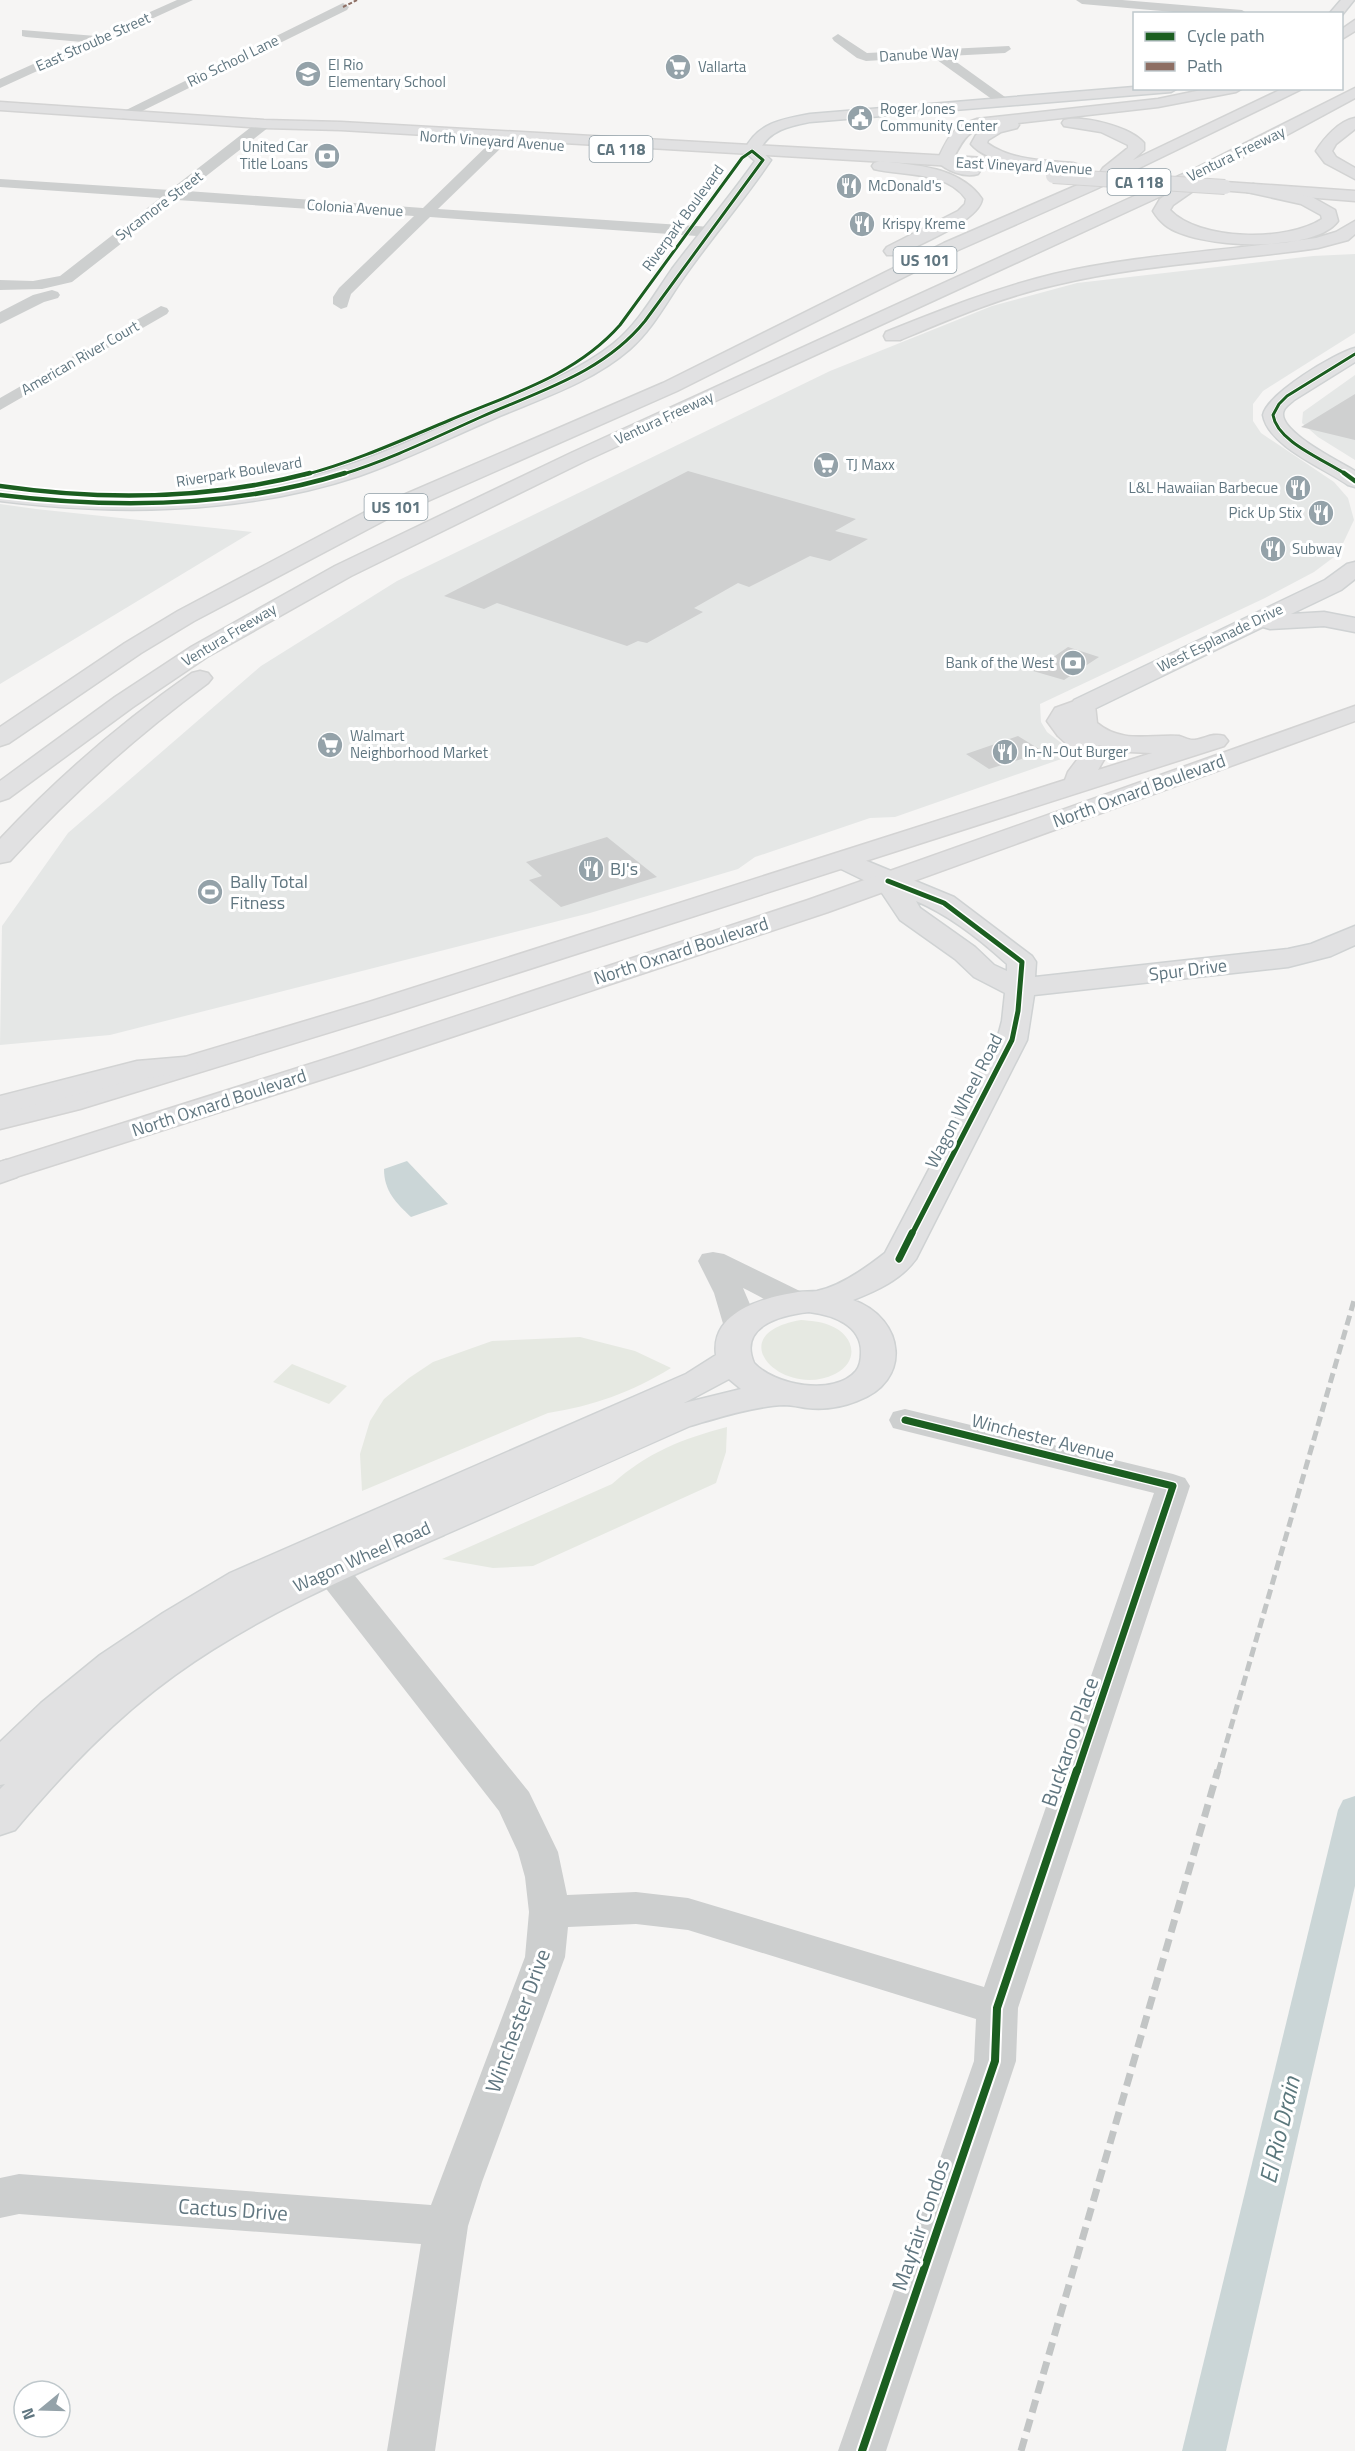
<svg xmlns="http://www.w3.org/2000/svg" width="1355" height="2451" font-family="'Titillium Web',sans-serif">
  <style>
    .built { fill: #e5e7e6 }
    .green { fill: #e6e9e2 }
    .water { fill: #cbd6d7 }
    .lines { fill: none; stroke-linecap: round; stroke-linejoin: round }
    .canal { fill: #cbd6d7; fill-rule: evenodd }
    .building { fill: #cfd0d0 }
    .secondary-casing { stroke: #cfd2d3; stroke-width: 3 }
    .primary-casing { stroke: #d3d3d3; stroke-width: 3 }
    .highway-casing { stroke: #d2d3d3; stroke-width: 3 }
    .street { fill: #cdcfcf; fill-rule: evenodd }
    .secondary { fill: #e1e1e2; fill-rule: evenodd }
    .primary { fill: #e1e1e2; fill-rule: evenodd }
    .highway { fill: #e1e1e2; fill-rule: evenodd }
    .rail-far1 { stroke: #c2c5c5; stroke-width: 5; stroke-dasharray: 10 5; stroke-linecap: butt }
    .rail { stroke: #c2c5c5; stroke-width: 7; stroke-dasharray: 13 7; stroke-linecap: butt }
    .primary-bridge-casing { stroke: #d3d3d3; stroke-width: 16; stroke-linecap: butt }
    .primary-bridge { stroke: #e1e1e2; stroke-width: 14 }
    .quiet { stroke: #8d6e63; stroke-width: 2; stroke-dasharray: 4 2; stroke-linecap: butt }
    .cycleway-far4-casing { stroke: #fff; stroke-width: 4.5 }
    .cycleway-far3-casing { stroke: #fff; stroke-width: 8 }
    .cycleway-far2-casing { stroke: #fff; stroke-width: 8 }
    .cycleway-far1-casing { stroke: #fff; stroke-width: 10 }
    .cycleway-casing { stroke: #fff; stroke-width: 12 }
    .cycleway-far4 { stroke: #1b5e20; stroke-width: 3 }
    .cycleway-far3 { stroke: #1b5e20; stroke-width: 4.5 }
    .cycleway-far2 { stroke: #1b5e20; stroke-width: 5 }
    .cycleway-far1 { stroke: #1b5e20; stroke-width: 7 }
    .cycleway { stroke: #1b5e20; stroke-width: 8 }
    .labels { text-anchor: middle; stroke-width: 6; stroke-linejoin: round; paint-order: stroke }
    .far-street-label { font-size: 15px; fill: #607680; stroke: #fff }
    .far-poi-label { font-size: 15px; fill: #607680; stroke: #fff; text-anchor: start }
    .shield { fill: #fff; stroke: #909fa6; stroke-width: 1.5 }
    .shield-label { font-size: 16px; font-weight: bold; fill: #607680 }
    .street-label { font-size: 18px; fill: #607680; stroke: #fff }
    .poi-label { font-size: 18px; fill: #607680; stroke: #fff; text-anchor: start }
    .near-street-label { font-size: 21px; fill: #607680; stroke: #fff }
    .near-water-label { font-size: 24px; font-style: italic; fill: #5a777c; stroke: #fff }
  </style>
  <rect width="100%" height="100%" fill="#f6f5f4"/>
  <path class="built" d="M 1355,254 L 1355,333 L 1263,391 L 1253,404 L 1253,421 L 1261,433 L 1334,482 L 1348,498 L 1354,520 L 1338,554 L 1314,572 L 1265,598 L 1040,704 L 1041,722 L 1047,732 L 1068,748 L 1067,757 L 895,817 L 870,818 L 755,857 L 738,869 L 590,913 L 110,1035 L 0,1045 L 2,926 L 68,833 L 261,666 L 397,581 L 830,371 L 992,306 L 1077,283 L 1313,256 Z
    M 1355,375 L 1355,460 L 1318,437 L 1302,423 L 1303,412 Z
    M 0,504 L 36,509 L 252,532 L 0,684 Z"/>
  <path class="green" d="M 801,1320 C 811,1321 820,1321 829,1325 C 854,1334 861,1361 835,1374 C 783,1400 718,1334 801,1320 Z
    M 580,1337 L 635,1351 L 671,1368 C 632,1392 593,1406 548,1413 L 362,1491 L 360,1454 L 370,1421 L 384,1399 L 409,1378 L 433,1362 L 492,1341 Z
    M 292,1364 L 347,1386 L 329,1404 L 273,1382 Z
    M 727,1427 L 726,1452 L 716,1483 L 533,1566 L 493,1568 L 442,1559 L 612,1484 C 648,1452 682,1439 727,1427 Z"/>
  <path class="water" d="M 407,1161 L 448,1204 L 411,1217 C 396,1203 384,1191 384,1169 Z"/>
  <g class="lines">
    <path class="canal" d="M 1355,1796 L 1355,1886 L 1226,2451 L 1182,2451 L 1338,1810 L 1343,1800 Z"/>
  </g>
  <path class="building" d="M 1355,394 L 1355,440 L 1301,427 Z
    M 688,471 L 856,519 L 835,531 L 868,539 L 830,561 L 810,556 L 749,587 L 738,583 L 694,608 L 703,612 L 647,643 L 638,641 L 627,646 L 497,603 L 484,609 L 444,596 Z
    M 1068,647 L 1099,657 L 1064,680 L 1033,671 Z
    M 1018,736 L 1044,752 L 989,769 L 966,754 Z
    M 607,837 L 657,877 L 561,907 L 529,880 L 542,876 L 526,862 Z"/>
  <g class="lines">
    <g class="secondary-casing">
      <path id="secondary" d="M 1341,0 L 1354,0 L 1342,15 L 1329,14 Z
        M 1134,87 L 1178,88 L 1171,92 L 810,122 C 790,126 769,130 760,150 L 771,160 C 744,200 712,237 684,277 C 667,301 653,329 630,349 C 591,383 539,399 493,419 C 449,438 405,460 359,476 C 244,514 120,516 0,501 L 0,489 C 114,502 236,503 346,466 C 392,451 435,429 480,410 C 525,391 574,375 613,344 C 638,324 654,295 672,269 C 699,233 729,198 755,161 L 744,151 C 757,123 782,119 810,114 Z
        M 1355,348 L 1355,362 L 1294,400 C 1291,403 1286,406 1284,410 C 1274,430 1341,462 1355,471 L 1355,487 L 1348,485 C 1324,468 1268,446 1263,415 C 1267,394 1335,353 1355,348 Z
        M 1355,562 L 1355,579 L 1341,590 L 1291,614 L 1324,612 L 1355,618 L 1355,632 L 1324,626 L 1270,629 L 1263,627 L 1092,710 L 1083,712 L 1074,710 L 1071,705 L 1074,700 L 1325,580 L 1347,564 Z
        M 845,852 L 954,897 L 1032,956 L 1036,962 L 1035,977 L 1288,949 L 1311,944 L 1355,926 L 1355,945 L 1331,956 L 1288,967 L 1034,995 L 1027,1040 L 916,1259 C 901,1280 876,1291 853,1300 C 906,1319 912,1382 857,1401 C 842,1407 824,1410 807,1408 C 800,1407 791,1405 784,1405 C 756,1406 717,1418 690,1426 C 608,1463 526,1499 444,1535 C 352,1575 257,1616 175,1675 C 114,1719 63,1773 15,1830 L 0,1835 L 0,1789 L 5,1784 L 0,1785 L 0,1742 L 41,1703 L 100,1655 L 163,1613 L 230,1573 L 686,1374 L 716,1355 C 710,1311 766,1297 798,1292 C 804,1291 811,1292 817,1291 C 841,1286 866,1268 885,1253 L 997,1040 L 1002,1021 L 1005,993 L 974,977 L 955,959 L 900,920 L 878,887 L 835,866 L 831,860 L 835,854 ZM 916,901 C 949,915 981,940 1007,964 L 1007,971 L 994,965 L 975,947 L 920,908 ZM 809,1312 C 833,1315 862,1325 861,1353 C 861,1359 860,1366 856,1371 C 834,1397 774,1385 754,1363 C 738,1326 781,1315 809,1312 ZM 729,1379 L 741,1389 L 684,1403 Z"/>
    </g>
    <g class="primary-casing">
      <path id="primary" d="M 0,102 L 264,120 L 341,122 L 1057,162 L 1065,167 L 1057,172 L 341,130 L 264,128 L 0,110 Z
        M 1225,182 L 1355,191 L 1355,201 L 1219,190 L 1217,187 Z
        M 1083,698 L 1092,700 L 1095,705 L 1097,723 C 1122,744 1150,734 1179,736 C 1183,737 1189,740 1192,740 C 1204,740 1211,732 1224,736 L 1228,741 L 1224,746 L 389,1014 L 80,1109 L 0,1129 L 0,1110 L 58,1095 L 369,1002 L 1065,780 L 1068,772 L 1080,756 L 1058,736 L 1047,721 L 1055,708 ZM 1098,745 L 1129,752 L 1152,753 L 1098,770 L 1106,756 Z
        M 1355,706 L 1355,721 L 828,912 L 361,1067 L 0,1182 L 0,1162 L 339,1055 L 808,900 Z"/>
    </g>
    <g class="highway-casing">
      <path id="highway" d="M 1355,20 L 1355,31 L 1342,39 L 1342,29 Z
        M 1211,88 L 1243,88 L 1236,92 L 1158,107 L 1018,123 L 1019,125 L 1017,128 L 1001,132 L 988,140 L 987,143 C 1012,161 1044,160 1073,163 L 1079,165 L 1081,168 L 1079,171 C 1055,177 987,164 971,144 L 976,135 L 993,125 C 969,128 963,139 953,159 L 978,168 L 980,171 L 978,174 C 965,178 946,171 937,161 C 948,138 951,127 977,119 L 1158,99 Z
        M 1284,88 L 1304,88 L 1096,189 L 956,251 L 677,391 L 387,519 L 194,621 L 141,653 L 9,743 L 0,746 L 0,727 L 125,643 L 178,611 L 371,509 L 663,383 L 944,243 L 1103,174 L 1101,171 L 1103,168 L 1128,148 L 1128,145 L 1101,132 L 1064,126 L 1062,123 L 1064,120 C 1083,115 1131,127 1144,143 L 1144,150 L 1133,160 Z
        M 1355,88 L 1355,98 L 1272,143 L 1192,182 L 1198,186 L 1196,189 L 1173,205 L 1170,210 C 1199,241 1287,242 1322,219 L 1321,215 L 1301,204 L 1247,192 L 1245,189 L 1253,184 L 1312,197 L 1335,210 L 1338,221 C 1314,254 1195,249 1165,225 C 1160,221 1156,216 1153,211 L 1160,199 L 1172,191 L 585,461 L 351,576 L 207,657 L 133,707 L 9,798 L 0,801 L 0,781 L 115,697 L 191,647 L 335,566 L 571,453 L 1196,168 Z
        M 1355,118 L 1355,129 L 1336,144 L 1332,151 L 1336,157 L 1355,168 L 1355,179 L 1325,163 L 1316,151 C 1324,138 1339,121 1355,118 Z
        M 880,161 C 916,165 960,167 982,199 C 979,221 919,244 899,255 L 887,255 L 884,251 L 887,247 L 958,211 L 965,204 L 966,199 C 947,171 903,176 874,169 L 872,166 L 874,163 Z
        M 1355,221 L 1355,234 L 1348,240 L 1318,248 C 1231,261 1141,264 1055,285 C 1001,297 950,319 900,340 L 886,340 L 884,336 L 886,332 C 941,310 996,288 1054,274 C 1140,254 1229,251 1316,238 L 1336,232 Z
        M 200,671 L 208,673 L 212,678 L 208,683 C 136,736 70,795 10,861 L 0,863 L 0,839 C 58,777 122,722 192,673 Z
        M 184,1057 L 195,1060 L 199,1066 L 195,1072 L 138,1079 L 0,1114 L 0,1096 L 137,1061 Z
        M 6,1160 L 17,1163 L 22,1170 L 17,1177 L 0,1183 L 0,1162 Z"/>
    </g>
    <path class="street" d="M 177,0 L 193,0 L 0,88 L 0,79 L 82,42 L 26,37 L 22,36 L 22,30 L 96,36 Z
      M 1076,0 L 1122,0 L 1242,10 L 1248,14 L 1196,14 L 1082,4 Z
      M 343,3 L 349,7 L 347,10 L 128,118 L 123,119 L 116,115 Z
      M 838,34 L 867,53 L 1009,46 L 1011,49 L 1005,53 L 948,56 L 1012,102 L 1010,105 L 1000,105 L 933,57 L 866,61 L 857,58 L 834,41 L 832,38 Z
      M 264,120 L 269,121 L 271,124 L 269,127 L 187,191 L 423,208 L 494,139 L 499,138 L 506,142 L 504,145 L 438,209 L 711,227 L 719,232 L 711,237 L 430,217 L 351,294 L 347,307 L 341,309 L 333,304 L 333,297 L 339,288 L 414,216 L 177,200 L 72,282 L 42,289 L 0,290 L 0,280 L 33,281 L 60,276 L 160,198 L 0,187 L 0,179 L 170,190 L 259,121 Z
      M 52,290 L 58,292 L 60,295 L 58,298 L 44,302 L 0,324 L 0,312 L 33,295 Z
      M 161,306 L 167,308 L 169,311 L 167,314 L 0,410 L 0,398 Z
      M 713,1252 L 724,1254 L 808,1295 L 813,1302 L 808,1309 C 785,1315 763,1297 743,1288 L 752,1309 L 756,1327 L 751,1334 L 740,1337 L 729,1334 L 724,1327 L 714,1293 L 698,1261 L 702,1254 Z
      M 905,1409 L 1173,1474 L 1185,1478 L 1190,1486 L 1018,2008 L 1016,2061 L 886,2451 L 838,2451 L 974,2061 L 976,2019 L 688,1930 L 636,1924 L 568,1927 L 565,1957 L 482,2182 L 468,2226 L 435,2451 L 387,2451 L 421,2244 L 19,2214 L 0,2218 L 0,2178 L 19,2174 L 431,2205 L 525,1957 L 529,1912 L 525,1877 L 518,1852 L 499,1811 L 303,1559 L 298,1550 L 303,1541 L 315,1538 L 327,1541 L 529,1792 L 558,1852 L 567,1895 L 636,1892 L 688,1898 L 984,1987 L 1154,1493 L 893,1428 L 889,1420 L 893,1412 Z"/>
    <use href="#secondary" class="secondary"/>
    <use href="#primary" class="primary"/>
    <use href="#highway" class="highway"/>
    <path class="rail-far1" d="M 1218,1772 L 1355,1297"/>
    <path class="rail" d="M 1021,2451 L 1218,1770"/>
    <g class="primary-bridge-casing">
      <path id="primary-bridge" d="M 1053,176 L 1225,187"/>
    </g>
    <use href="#primary-bridge" class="primary-bridge"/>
    <path class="quiet" d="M 343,7 L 357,0"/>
    <g class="cycleway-far4-casing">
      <path id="cycleway-far4" d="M 304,475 C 354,462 402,440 450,420 C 511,394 575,376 620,325 L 742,158 L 752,151 L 763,160 L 645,321 C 603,373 539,391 481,417 C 434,438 389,460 340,475
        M 1347,475 C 1325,460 1277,442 1273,415 L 1279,404 L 1287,396 L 1355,354"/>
    </g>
    <g class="cycleway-far3-casing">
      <path id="cycleway-far3" d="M 1344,473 L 1355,481
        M 0,486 C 104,501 208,500 310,473
        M 0,495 C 115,509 234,508 345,473"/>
    </g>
    <g class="cycleway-far2-casing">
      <path id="cycleway-far2" d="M 888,881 L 944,903 L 1022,962 L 1018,1011 L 1012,1040 L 912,1234"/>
    </g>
    <g class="cycleway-far1-casing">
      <path id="cycleway-far1" d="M 899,1259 L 912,1233
        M 905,1420 L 1173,1486 L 1077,1772"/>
    </g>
    <g class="cycleway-casing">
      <path id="cycleway" d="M 862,2451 L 995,2061 L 997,2008 L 1077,1770"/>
    </g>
    <use href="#cycleway-far4" class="cycleway-far4"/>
    <use href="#cycleway-far3" class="cycleway-far3"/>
    <use href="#cycleway-far2" class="cycleway-far2"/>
    <use href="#cycleway-far1" class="cycleway-far1"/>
    <use href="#cycleway" class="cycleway"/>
  </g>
  <defs>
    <g id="supermarket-disc" transform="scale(1.35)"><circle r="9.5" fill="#94a2a9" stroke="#fff"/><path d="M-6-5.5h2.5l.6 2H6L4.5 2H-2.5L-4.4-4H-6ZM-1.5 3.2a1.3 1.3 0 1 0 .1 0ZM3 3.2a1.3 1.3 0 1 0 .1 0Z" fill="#fff"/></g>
    <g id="school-disc" transform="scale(1.35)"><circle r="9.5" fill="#94a2a9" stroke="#fff"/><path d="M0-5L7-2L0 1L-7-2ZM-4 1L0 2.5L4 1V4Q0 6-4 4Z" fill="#fff"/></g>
    <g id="civic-disc" transform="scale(1.35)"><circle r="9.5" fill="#94a2a9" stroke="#fff"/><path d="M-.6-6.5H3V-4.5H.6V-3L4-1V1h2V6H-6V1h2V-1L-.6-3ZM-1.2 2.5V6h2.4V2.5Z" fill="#fff"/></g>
    <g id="bank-disc" transform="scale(1.35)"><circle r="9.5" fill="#94a2a9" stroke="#fff"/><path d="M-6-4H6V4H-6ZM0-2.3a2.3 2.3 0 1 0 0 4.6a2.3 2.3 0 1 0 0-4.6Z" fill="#fff"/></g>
    <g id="restaurant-disc" transform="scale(1.35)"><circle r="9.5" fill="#94a2a9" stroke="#fff"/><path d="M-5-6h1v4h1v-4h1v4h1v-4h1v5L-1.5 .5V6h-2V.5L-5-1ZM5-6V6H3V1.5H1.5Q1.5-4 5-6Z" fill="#fff"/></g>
    <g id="stadium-disc" transform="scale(1.35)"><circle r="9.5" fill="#94a2a9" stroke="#fff"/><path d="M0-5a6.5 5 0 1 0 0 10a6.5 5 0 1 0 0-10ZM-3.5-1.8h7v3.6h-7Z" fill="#fff"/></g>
  </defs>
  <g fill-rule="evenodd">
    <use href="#supermarket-disc" x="678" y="67"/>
    <use href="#school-disc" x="308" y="74"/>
    <use href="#civic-disc" x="860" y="118"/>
    <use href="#bank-disc" x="327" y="156"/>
    <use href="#restaurant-disc" x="849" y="186"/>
    <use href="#restaurant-disc" x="862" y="224"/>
    <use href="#supermarket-disc" x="826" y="465"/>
    <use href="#restaurant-disc" x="1298" y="488"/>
    <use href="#restaurant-disc" x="1321" y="513"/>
    <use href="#restaurant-disc" x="1273" y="549"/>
    <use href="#bank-disc" x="1073" y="663"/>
    <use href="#supermarket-disc" x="330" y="745"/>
    <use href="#restaurant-disc" x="1005" y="752"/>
    <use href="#restaurant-disc" x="591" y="869"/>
    <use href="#stadium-disc" x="210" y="892"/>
  </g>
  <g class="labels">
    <g class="far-street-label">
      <text transform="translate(93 42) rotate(-24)" y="5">East Stroube Street</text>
      <text transform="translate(919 54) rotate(-4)" y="5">Danube Way</text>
      <text transform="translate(233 61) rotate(-26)" y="5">Rio School Lane</text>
      <text transform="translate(492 141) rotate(4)" y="5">North Vineyard Avenue</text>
      <text transform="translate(1236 154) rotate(-26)" y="5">Ventura Freeway</text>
      <text transform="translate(1024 166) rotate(3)" y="5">East Vineyard Avenue</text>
      <text transform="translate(159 206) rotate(-37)" y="5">Sycamore Street</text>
      <text transform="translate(355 208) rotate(4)" y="5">Colonia Avenue</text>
      <text transform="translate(683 218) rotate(-54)" y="5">Riverpark Boulevard</text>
      <text transform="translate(80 358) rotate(-30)" y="5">American River Court</text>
      <text transform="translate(664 418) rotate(-25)" y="5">Ventura Freeway</text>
      <text transform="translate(239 472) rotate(-9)" y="5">Riverpark Boulevard</text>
      <text transform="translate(229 635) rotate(-31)" y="5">Ventura Freeway</text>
      <text transform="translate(1220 638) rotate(-26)" y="5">West Esplanade Drive</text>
    </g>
    <g class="far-poi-label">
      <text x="328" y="70">El Rio<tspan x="328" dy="17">Elementary School</tspan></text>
      <text x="698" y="72">Vallarta</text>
      <text x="880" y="114">Roger Jones<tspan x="880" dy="17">Community Center</tspan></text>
      <text x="308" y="152" text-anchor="end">United Car<tspan x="308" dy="17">Title Loans</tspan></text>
      <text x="868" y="191">McDonald's</text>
      <text x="882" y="229">Krispy Kreme</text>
      <text x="846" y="470">TJ Maxx</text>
      <text x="1278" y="493" text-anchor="end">L&amp;L Hawaiian Barbecue</text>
      <text x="1302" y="518" text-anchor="end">Pick Up Stix</text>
      <text x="1292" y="554">Subway</text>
      <text x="1054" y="668" text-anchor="end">Bank of the West</text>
      <text x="350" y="741">Walmart<tspan x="350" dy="17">Neighborhood Market</tspan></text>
      <text x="1024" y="757">In-N-Out Burger</text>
    </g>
    <g class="shield">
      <rect x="589.5" y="136" width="63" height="26" rx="4.5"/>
      <rect x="1107.5" y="169" width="63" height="26" rx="4.5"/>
      <rect x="893.5" y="247" width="63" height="26" rx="4.5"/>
      <rect x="364.5" y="494" width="63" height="26" rx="4.5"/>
    </g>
    <g class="shield-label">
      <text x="621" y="155">CA 118</text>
      <text x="1139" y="188">CA 118</text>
      <text x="925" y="266">US 101</text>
      <text x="396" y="513">US 101</text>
    </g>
    <g class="street-label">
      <text transform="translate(1139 791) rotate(-20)" y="6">North Oxnard Boulevard</text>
      <text transform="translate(681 951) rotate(-18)" y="6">North Oxnard Boulevard</text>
      <text transform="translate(1188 970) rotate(-7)" y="6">Spur Drive</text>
      <text transform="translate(964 1101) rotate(-63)" y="6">Wagon Wheel Road</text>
      <text transform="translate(219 1103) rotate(-18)" y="6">North Oxnard Boulevard</text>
      <text transform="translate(1043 1438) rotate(14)" y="6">Winchester Avenue</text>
      <text transform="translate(362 1557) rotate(-24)" y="6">Wagon Wheel Road</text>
    </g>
    <g class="poi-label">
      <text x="610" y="875">BJ's</text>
      <text x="230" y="888">Bally Total<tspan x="230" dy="21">Fitness</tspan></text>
    </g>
    <g class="near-street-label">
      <text transform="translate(1070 1742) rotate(-71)" y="7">Buckaroo Place</text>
      <text transform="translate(518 2021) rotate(-70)" y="7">Winchester Drive</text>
      <text transform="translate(233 2210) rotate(4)" y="7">Cactus Drive</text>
      <text transform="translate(921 2225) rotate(-71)" y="7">Mayfair Condos</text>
    </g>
    <g class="near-water-label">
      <text transform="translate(1280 2130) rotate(-77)" y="8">El Rio Drain</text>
    </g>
  </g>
  <rect x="1133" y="12" width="210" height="78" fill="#ffffff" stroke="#bfc8cc" stroke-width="1.5"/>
  <rect x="1145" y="32" width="30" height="9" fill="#1b5e20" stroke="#bfc8cc" stroke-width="1.5"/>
  <text x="1187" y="42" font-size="18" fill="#607680">Cycle path</text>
  <rect x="1145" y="62" width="30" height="9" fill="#8d6e63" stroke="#bfc8cc" stroke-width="1.5"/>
  <text x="1187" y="72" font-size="18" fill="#607680">Path</text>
  <g transform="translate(42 2409) rotate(251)"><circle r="28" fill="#ffffff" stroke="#bfc8cc" stroke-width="1.5"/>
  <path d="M0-4.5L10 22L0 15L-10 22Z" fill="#94a2a9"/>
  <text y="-9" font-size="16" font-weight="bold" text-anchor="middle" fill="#607680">N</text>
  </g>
</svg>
